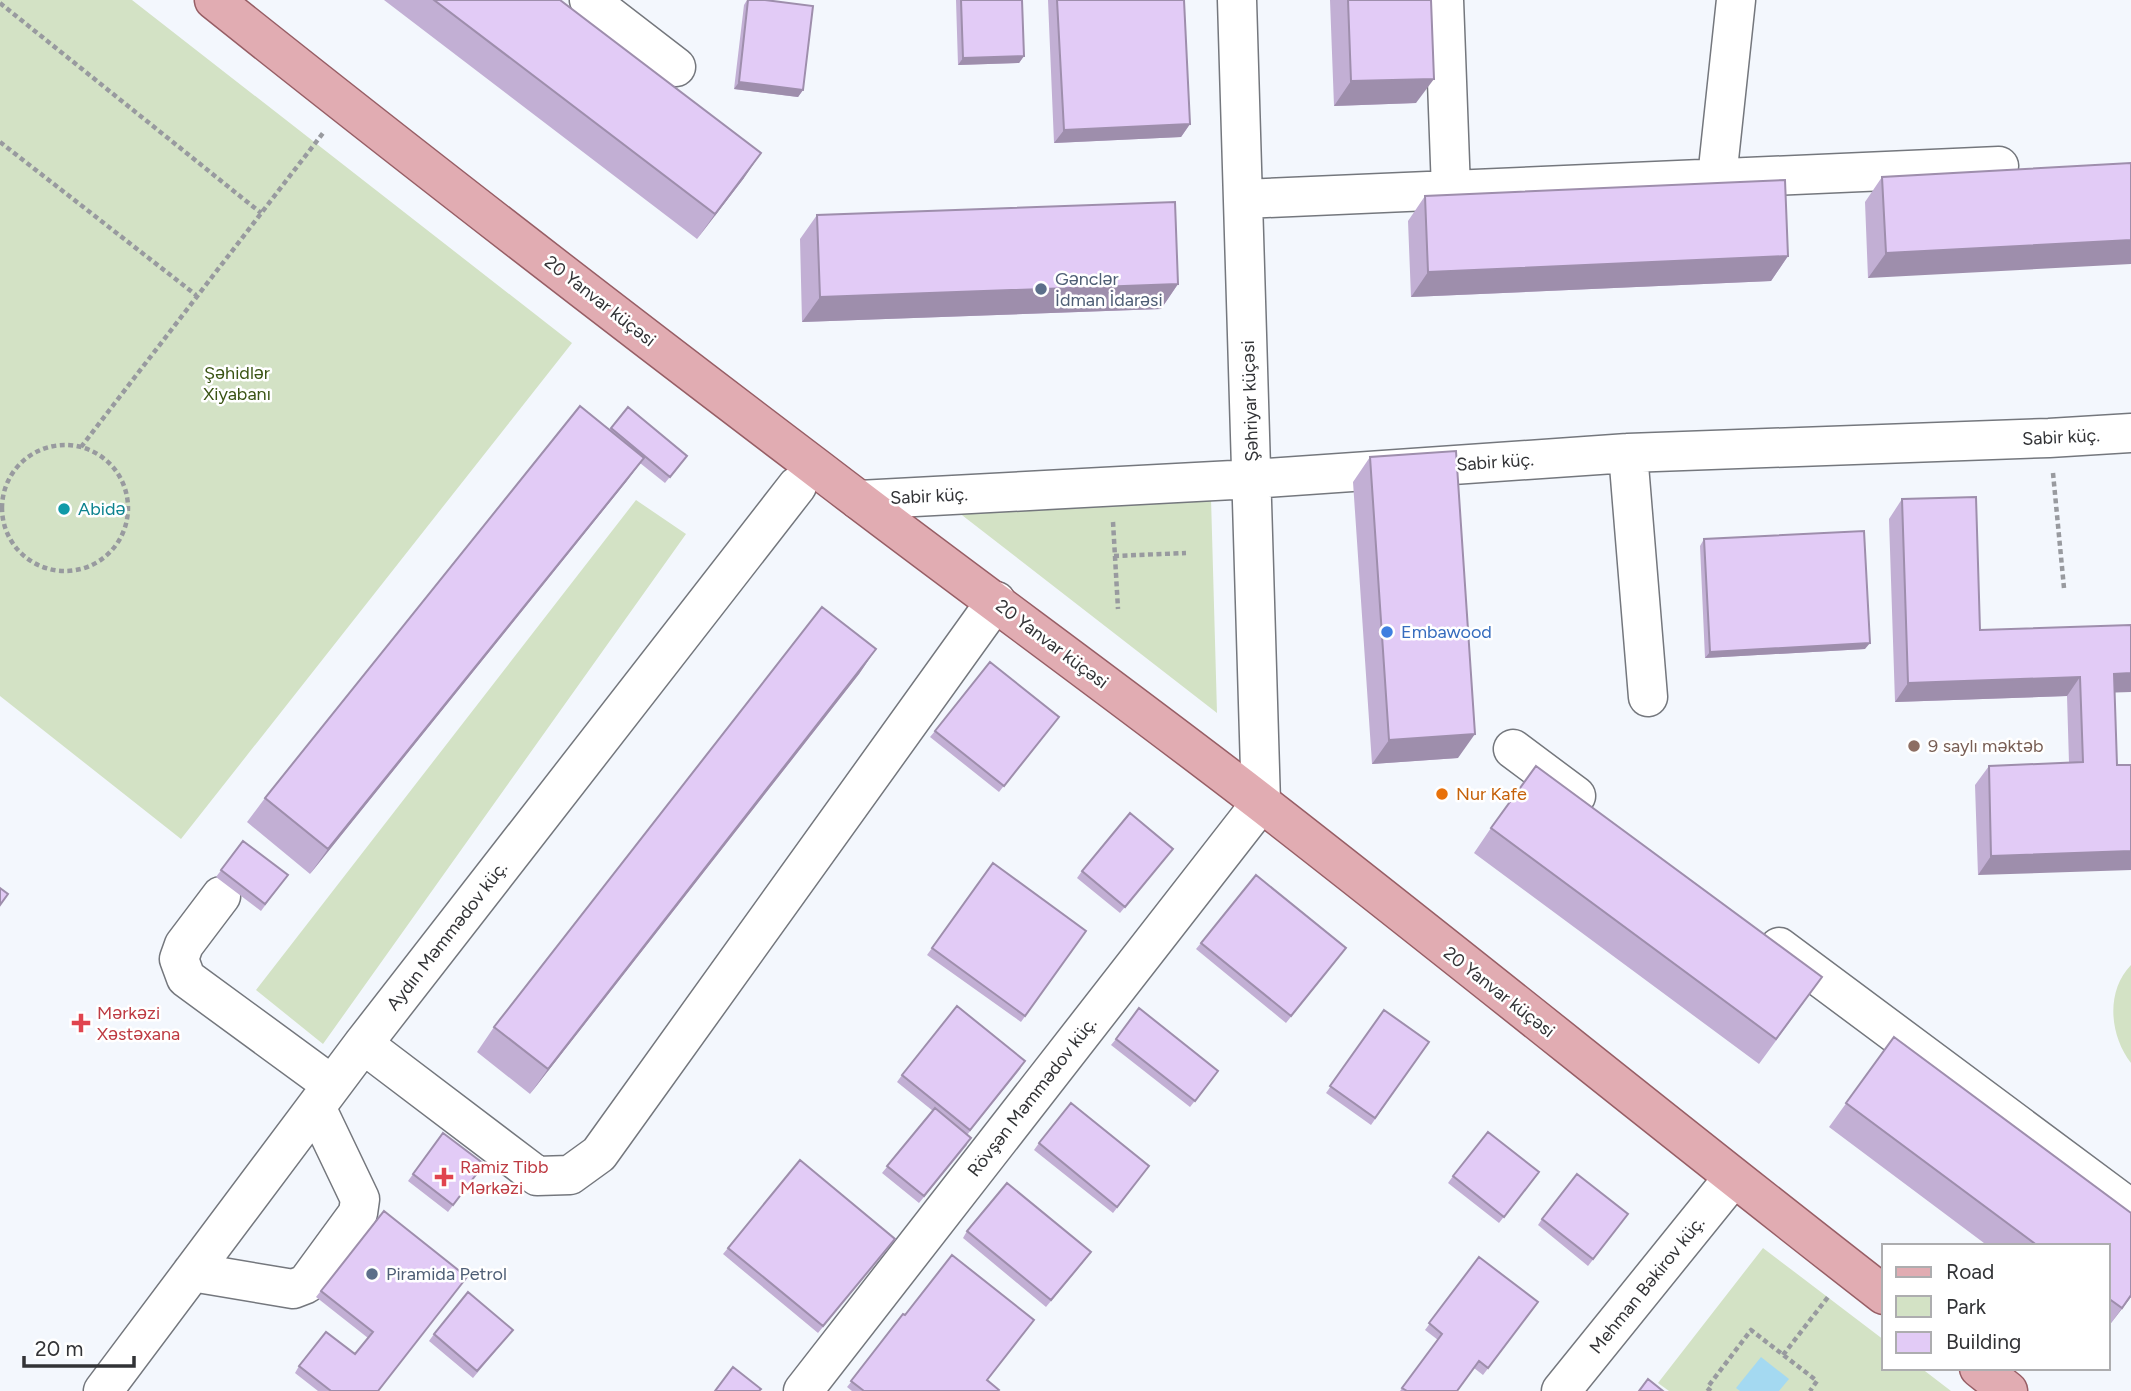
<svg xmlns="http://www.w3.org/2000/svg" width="2131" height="1391" font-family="Figtree,sans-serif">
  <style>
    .green { fill: #d3e2c5 }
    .water { fill: #a4d9f1 }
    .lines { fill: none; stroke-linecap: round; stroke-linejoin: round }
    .minor-casing { stroke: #74777d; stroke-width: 41 }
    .major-casing { stroke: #975e65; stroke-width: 41 }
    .path { stroke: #989a9f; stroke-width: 4.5; stroke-dasharray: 5 3.5; stroke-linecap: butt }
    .minor { stroke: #fff; stroke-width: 38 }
    .major { stroke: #e1acb2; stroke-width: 38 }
    .wall { fill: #c2afd4 }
    .shaded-wall { fill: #9e8eac }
    .building { fill: #e2cbf6; stroke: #9e8eac; stroke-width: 2 }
    .service-dot { fill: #5c6f8a; stroke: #fff; stroke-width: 2.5 }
    .culture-dot { fill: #0f9aa8; stroke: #fff; stroke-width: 2.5 }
    .shop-dot { fill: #3f7fe0; stroke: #fff; stroke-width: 2.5 }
    .education-dot { fill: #8d6e63; stroke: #fff; stroke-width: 2.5 }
    .food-dot { fill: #e8710a; stroke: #fff; stroke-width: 2.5 }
    .health-dot { fill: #e0444e; stroke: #fff; stroke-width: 2.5 }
    .labels { text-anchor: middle; stroke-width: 5; stroke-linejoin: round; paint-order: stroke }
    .service-label { font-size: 18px; fill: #4e5e75; stroke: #fff; text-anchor: start }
    .street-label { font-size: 18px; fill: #323336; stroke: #fff }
    .park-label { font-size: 18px; fill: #3a5414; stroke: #fff }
    .culture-label { font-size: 18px; fill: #0d838f; stroke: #fff; text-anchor: start }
    .shop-label { font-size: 18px; fill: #366cbe; stroke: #fff; text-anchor: start }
    .education-label { font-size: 18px; fill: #785e54; stroke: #fff; text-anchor: start }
    .food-label { font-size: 18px; fill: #c56008; stroke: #fff; text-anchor: start }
    .health-label { font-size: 18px; fill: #be3a42; stroke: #fff; text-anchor: start }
  </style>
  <rect width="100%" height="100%" fill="#f3f7fd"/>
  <path class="green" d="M 0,0 L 132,0 L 572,343 L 181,839 L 0,696 Z
    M 1210,462 L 1217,713 L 918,481 Z
    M 636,500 L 686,534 L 323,1044 L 256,990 Z
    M 2131,965 L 2131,1063 C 2110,1036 2105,992 2131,965 Z
    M 1763,1248 L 1884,1340 L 1884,1368 L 1921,1368 L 1951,1391 L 1669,1391 L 1658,1383 Z"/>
  <path class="water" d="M 1761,1357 L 1789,1379 L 1779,1391 L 1740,1391 L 1736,1388 Z"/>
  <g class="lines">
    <g class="minor-casing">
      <path id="minor" d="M 589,0 L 676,67
        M 1444,0 L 1451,190
        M 1717,178 L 1736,0
        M 1244,199 L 1999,166
        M 1628,453 L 1648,697
        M 859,500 L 1252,479 L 1628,453 L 2049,438 L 2131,433
        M 1513,749 L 1576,796
        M 221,896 L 184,945 L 179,959 L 186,978 L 332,1085
        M 1779,947 L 2131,1209
        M 363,1044 L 537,1176 L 570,1175 L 599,1154 L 996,601
        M 192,1272 L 293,1289 L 306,1284 L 358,1213 L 360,1199 L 316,1107
        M 103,1391 L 363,1044 L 797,486
        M 803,1391 L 1261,803 L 1237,0
        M 1561,1391 L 1733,1178"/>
    </g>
    <g class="major-casing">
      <path id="major" d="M 214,0 C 413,159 615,315 818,469 C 964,581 1114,689 1259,801 C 1469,964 1674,1132 1884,1295
        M 1979,1368 L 2008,1391"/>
    </g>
    <path class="path" d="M 0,3 L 261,213
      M 0,142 L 196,295
      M2 508a63 63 0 1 1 126 0a63 63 0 1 1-126 0Z
      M 81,447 L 323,133
      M 2053,473 L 2064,588
      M 1113,522 L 1118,609
      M 1114,556 L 1186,553
      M 1783,1355 L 1828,1297
      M 1711,1391 L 1707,1388 L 1751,1330 L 1817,1381 L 1810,1391"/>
    <use href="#minor" class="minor"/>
    <use href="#major" class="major"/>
  </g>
  <path class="wall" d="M 384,0 L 560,0 L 744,178 L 697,239 Z
    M 747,0 L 765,0 L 803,90 L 798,97 L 734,89 L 744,5 Z
    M 956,0 L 1022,0 L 1024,56 L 1019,63 L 958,65 Z
    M 1048,0 L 1184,0 L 1190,124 L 1181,137 L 1054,143 Z
    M 1330,0 L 1431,0 L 1416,103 L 1334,106 Z
    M 2131,163 L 1868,278 L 1865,202 L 1882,177 Z
    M 1425,196 L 1788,256 L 1771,281 L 1411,297 L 1408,221 Z
    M 817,215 L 1178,284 L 1161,309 L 802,322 L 800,239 Z
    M 628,407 L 682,462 L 665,483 L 640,463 L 626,482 L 310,874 L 247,822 L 265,798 L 609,430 Z
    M 1370,457 L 1458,758 L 1372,764 L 1353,482 Z
    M 1902,499 L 1980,630 L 2114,693 L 2117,765 L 1978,875 L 1975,785 L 1989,766 L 2069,763 L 2067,696 L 1895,702 L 1889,519 Z
    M 1704,539 L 1865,649 L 1705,658 L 1700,546 Z
    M 876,649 L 859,674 L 530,1094 L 477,1052 L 494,1027 Z
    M 1054,723 L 999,792 L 930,737 L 935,731 Z
    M 1491,828 L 1805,1001 L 1759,1064 L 1474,853 Z
    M 243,841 L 288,875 L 261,911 L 216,877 Z
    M 1173,849 L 1120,913 L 1077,878 L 1082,871 Z
    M 993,863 L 1086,931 L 1021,1022 L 927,955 Z
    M 1201,943 L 1346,948 L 1286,1023 L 1196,949 Z
    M 1384,1010 L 1429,1042 L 1371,1125 L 1326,1093 Z
    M 1894,1037 L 2131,1213 L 2131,1297 L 2108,1327 L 2108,1246 L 1988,1246 L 1829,1127 Z
    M 1116,1039 L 1214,1077 L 1190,1107 L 1111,1045 Z
    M 1021,1068 L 967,1135 L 967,1145 L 919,1203 L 882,1173 L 933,1111 L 897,1082 L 902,1075 Z
    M 443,1133 L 484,1164 L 448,1212 L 408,1181 Z
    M 1039,1143 L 1149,1166 L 1113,1213 L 1034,1150 Z
    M 1453,1176 L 1534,1179 L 1499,1223 L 1448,1183 Z
    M 384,1211 L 379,1391 L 318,1391 L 295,1373 L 299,1366 L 355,1354 L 368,1338 L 316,1297 Z
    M 1542,1219 L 1623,1221 L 1588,1266 L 1538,1225 Z
    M 967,1231 L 1086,1259 L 1046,1307 L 963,1238 Z
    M 895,1239 L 818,1333 L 723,1254 L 728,1248 Z
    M 1479,1257 L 1538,1302 L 1483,1375 L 1474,1368 L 1457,1391 L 1400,1391 L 1438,1340 L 1425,1330 Z
    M 905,1315 L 987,1380 L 998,1391 L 852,1391 L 847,1387 Z
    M 513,1330 L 473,1378 L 429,1341 L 434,1334 Z"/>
  <path class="shaded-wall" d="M 1024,56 L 1019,63 L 958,65 L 963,58 Z
    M 1434,79 L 1416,103 L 1334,106 L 1351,81 Z
    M 739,82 L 803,90 L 798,97 L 734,89 Z
    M 1190,124 L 1181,137 L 1054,143 L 1064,130 Z
    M 761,153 L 744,178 L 697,239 L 715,214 Z
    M 2131,240 L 2131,264 L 1868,278 L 1886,253 Z
    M 1788,256 L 1771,281 L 1411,297 L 1428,272 Z
    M 1178,284 L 1161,309 L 802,322 L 820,297 Z
    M 644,458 L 626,482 L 310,874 L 328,849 Z
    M 1870,643 L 1865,649 L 1705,658 L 1710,652 Z
    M 876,649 L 859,674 L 530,1094 L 548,1069 Z
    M 2131,673 L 2131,692 L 2100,693 L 2114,674 Z
    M 2080,677 L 2067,696 L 1895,702 L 1908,683 Z
    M 1475,734 L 1458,758 L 1372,764 L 1389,740 Z
    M 2131,851 L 2131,870 L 1978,875 L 1991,856 Z
    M 2131,1295 L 2131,1297 L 2108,1327 L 2122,1308 Z"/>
  <path class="building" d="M 434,0 L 560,0 L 761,153 L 715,214 Z
    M 748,0 L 765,0 L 813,6 L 803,90 L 739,82 Z
    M 961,0 L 1022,0 L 1024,56 L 963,58 Z
    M 1057,0 L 1184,0 L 1190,124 L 1064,130 Z
    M 1348,0 L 1431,0 L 1434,79 L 1351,81 Z
    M 2131,163 L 2131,240 L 1886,253 L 1882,177 Z
    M 1785,180 L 1788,256 L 1428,272 L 1425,196 Z
    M 1175,202 L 1178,284 L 820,297 L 817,215 Z
    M 580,406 L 644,458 L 328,849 L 265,798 Z
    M 628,407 L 687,456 L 670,477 L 611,428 Z
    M 1456,451 L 1475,734 L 1389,740 L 1370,457 Z
    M 1976,497 L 1980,630 L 2131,625 L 2131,673 L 2114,674 L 2117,765 L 2131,765 L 2131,851 L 1991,856 L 1989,766 L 2083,762 L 2080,677 L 1908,683 L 1902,499 Z
    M 1864,531 L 1870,643 L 1710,652 L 1704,539 Z
    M 822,607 L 876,649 L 548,1069 L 494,1027 Z
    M 990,662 L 1059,717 L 1004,786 L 935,731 Z
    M 1536,766 L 1822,977 L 1776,1039 L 1491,828 Z
    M 1130,813 L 1173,849 L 1125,907 L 1082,871 Z
    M 243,841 L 288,875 L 265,904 L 221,870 Z
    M 993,863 L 1086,931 L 1025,1016 L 932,948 Z
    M 1256,875 L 1346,948 L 1291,1016 L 1201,943 Z
    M 0,888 L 8,894 L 0,905 Z
    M 957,1006 L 1025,1061 L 970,1130 L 902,1075 Z
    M 1139,1008 L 1218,1071 L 1195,1101 L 1116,1039 Z
    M 1384,1010 L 1429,1042 L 1375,1118 L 1330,1086 Z
    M 1894,1037 L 2131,1213 L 2131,1295 L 2122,1308 L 2108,1298 L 2108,1246 L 2038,1246 L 1846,1103 Z
    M 1071,1103 L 1149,1166 L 1117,1207 L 1039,1143 Z
    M 935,1108 L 971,1138 L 924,1196 L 887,1166 Z
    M 1488,1132 L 1539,1172 L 1504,1217 L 1453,1176 Z
    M 443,1133 L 484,1164 L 453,1205 L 413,1174 Z
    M 800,1160 L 895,1239 L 823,1326 L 728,1248 Z
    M 1577,1174 L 1628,1214 L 1593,1259 L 1542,1219 Z
    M 1007,1183 L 1091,1252 L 1051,1300 L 967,1231 Z
    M 384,1211 L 467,1277 L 378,1391 L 331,1391 L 299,1366 L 326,1332 L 355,1354 L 373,1332 L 321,1291 Z
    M 952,1255 L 1034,1320 L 987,1380 L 999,1390 L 998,1391 L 864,1391 L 851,1381 L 903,1314 L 905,1315 Z
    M 1479,1257 L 1538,1302 L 1488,1368 L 1479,1361 L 1457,1391 L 1407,1391 L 1402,1388 L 1442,1334 L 1429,1323 Z
    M 468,1292 L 513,1330 L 477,1371 L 434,1334 Z
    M 733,1367 L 761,1389 L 759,1391 L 715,1391 Z
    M 1648,1379 L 1663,1391 L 1639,1391 Z"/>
  <g class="service-dot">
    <circle cx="1041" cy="289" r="7"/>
    <circle cx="372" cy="1274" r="7"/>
  </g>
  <circle class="culture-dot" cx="64" cy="509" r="7"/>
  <circle class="shop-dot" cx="1387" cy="632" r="7"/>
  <circle class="education-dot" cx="1914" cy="746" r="7"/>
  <circle class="food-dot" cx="1442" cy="794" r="7"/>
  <g class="health-dot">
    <path d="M77.5 1012.5h7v7h7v7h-7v7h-7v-7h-7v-7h7z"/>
    <path d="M440.5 1166.5h7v7h7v7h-7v7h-7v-7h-7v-7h7z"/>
  </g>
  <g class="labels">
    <g class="service-label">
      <text x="1055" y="285">Gənclər<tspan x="1055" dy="21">İdman İdarəsi</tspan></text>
      <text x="386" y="1280">Piramida Petrol</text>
    </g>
    <g class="street-label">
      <text transform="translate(600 301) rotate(38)" y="6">20 Yanvar küçəsi</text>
      <text transform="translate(1250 401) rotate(-92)" y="6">Şəhriyar küçəsi</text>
      <text transform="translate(2061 437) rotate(-3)" y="6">Sabir küç.</text>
      <text transform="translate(1495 462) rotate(-4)" y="6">Sabir küç.</text>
      <text transform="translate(929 496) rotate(-3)" y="6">Sabir küç.</text>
      <text transform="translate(1052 644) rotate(37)" y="6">20 Yanvar küçəsi</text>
      <text transform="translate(447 936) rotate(-52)" y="6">Aydın Məmmədov küç.</text>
      <text transform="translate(1499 992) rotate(38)" y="6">20 Yanvar küçəsi</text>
      <text transform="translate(1032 1097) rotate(-52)" y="6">Rövşən Məmmədov küç.</text>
      <text transform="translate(1647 1285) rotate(-51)" y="6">Mehman Bəkirov küç.</text>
    </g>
    <g class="park-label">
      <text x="237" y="379">Şəhidlər<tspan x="237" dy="21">Xiyabanı</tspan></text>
    </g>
    <g class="culture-label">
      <text x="78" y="515">Abidə</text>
    </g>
    <g class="shop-label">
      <text x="1401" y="638">Embawood</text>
    </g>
    <g class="education-label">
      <text x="1928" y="752">9 saylı məktəb</text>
    </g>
    <g class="food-label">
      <text x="1456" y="800">Nur Kafe</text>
    </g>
    <g class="health-label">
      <text x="97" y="1019">Mərkəzi<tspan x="97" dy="21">Xəstəxana</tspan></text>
      <text x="460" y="1173">Ramiz Tibb<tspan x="460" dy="21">Mərkəzi</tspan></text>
    </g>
  </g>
  <rect x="1882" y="1244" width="228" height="126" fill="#ffffff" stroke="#adadaf" stroke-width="2"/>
  <rect x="1896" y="1267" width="35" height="10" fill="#e1acb2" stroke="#adadaf" stroke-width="2"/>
  <text x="1946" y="1279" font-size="21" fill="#323336">Road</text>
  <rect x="1896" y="1296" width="35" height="21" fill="#d3e2c5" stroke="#adadaf" stroke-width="2"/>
  <text x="1946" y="1314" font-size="21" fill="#323336">Park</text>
  <rect x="1896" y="1332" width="35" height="21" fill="#e2cbf6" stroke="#adadaf" stroke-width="2"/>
  <text x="1946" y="1349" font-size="21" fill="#323336">Building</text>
  <path d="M24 1356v10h110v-10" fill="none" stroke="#323336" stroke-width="3.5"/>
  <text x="35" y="1356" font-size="21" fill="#323336" stroke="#ffffff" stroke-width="5" paint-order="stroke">20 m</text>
</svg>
